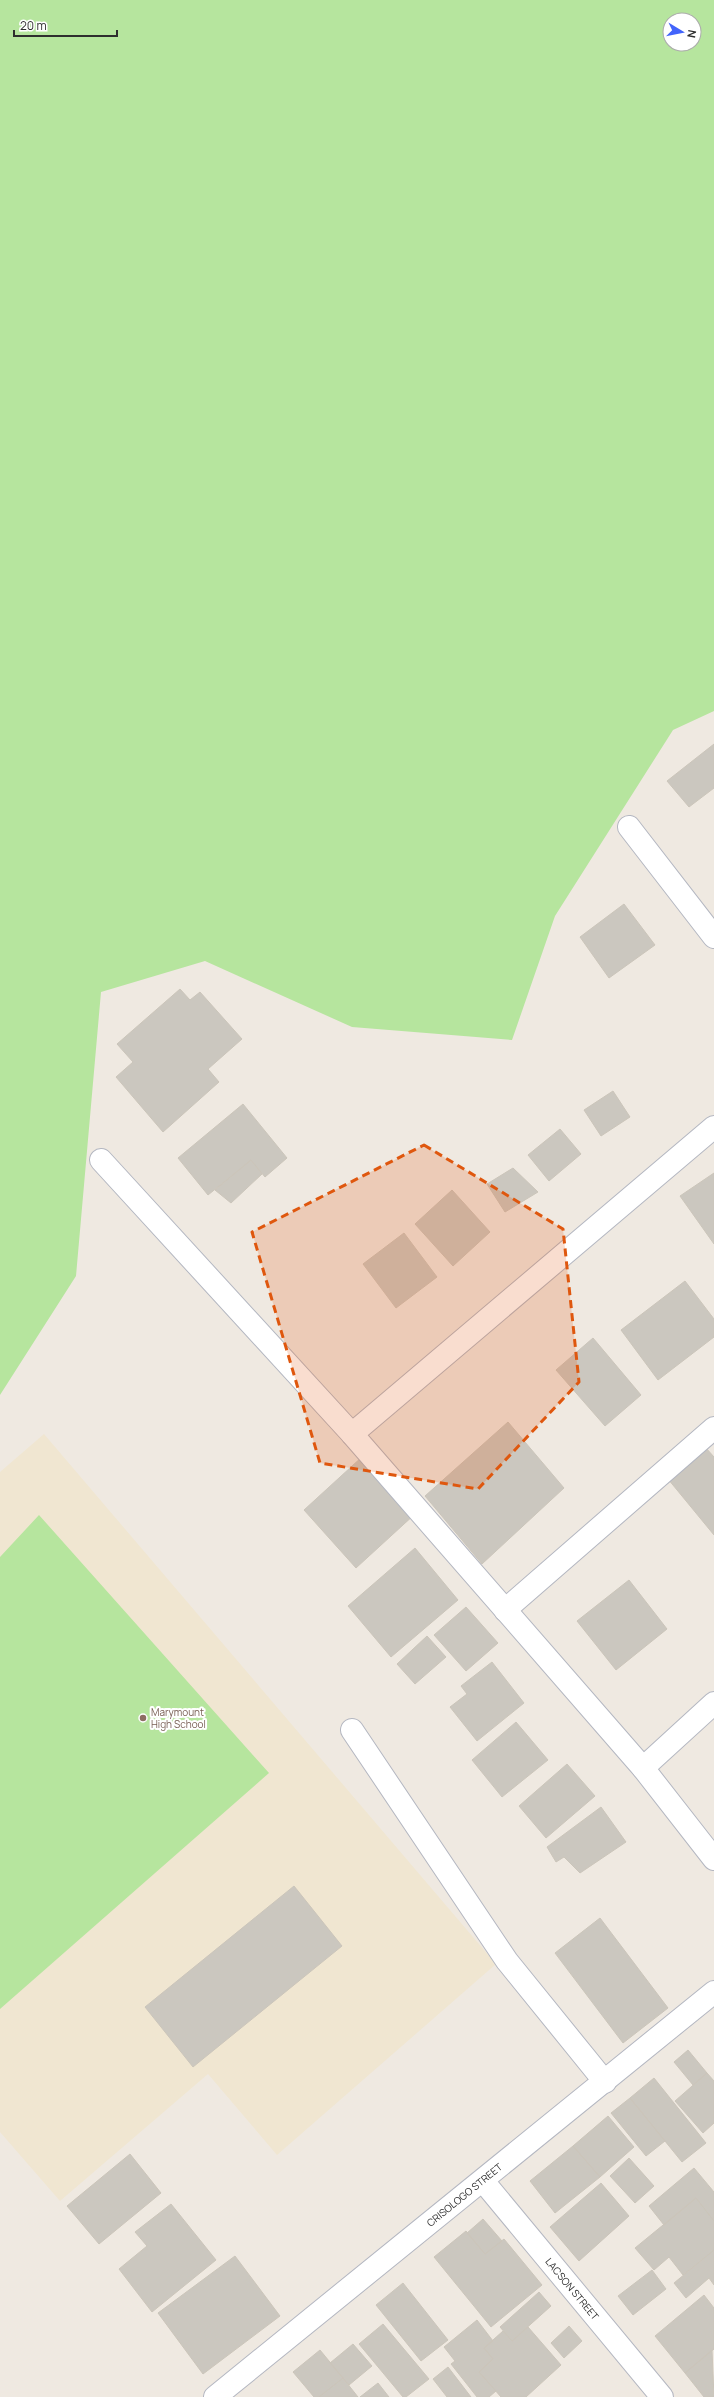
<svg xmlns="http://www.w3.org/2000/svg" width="714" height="2397" font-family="Manrope,sans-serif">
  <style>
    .education { fill: #f0e6d1 }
    .green { fill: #b6e59e; fill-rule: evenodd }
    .building { fill: #cbc7bf; stroke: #cbc5ba }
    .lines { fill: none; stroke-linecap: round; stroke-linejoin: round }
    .minor-casing { stroke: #b4b7c1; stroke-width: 24 }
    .minor { stroke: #fff; stroke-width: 22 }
    .marked { fill: #df570e; fill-opacity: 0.2; stroke: #df570e; stroke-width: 3; stroke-dasharray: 8 5; stroke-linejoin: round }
    .education-dot { fill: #8d6e63; stroke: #fff; stroke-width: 1.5 }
    .labels { text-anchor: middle; stroke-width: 4; stroke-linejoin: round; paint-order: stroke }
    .education-label { font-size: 10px; fill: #785e54; stroke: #fff; text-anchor: start }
    .street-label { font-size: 10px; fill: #2e2e2e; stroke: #fff }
  </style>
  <rect width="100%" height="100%" fill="#efe9e1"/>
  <path class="education" d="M 44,1434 L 496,1964 L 277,2155 L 208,2074 L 60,2201 L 0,2132 L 0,1472 Z"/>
  <path class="green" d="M 0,0 L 714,0 L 714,711 L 673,730 L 555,916 L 512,1040 L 352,1027 L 205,961 L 101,992 L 76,1276 L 0,1395 ZM 670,20 L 694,20 L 694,44 L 670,44 Z
    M 39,1515 L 269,1773 L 0,2009 L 0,1557 Z"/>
  <path class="building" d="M 714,744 L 714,788 L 689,807 L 667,781 Z
    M 624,904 L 655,945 L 609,978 L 580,937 Z
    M 180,989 L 190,1000 L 200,992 L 242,1039 L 208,1069 L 219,1082 L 163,1132 L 116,1077 L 133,1062 L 117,1044 Z
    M 613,1091 L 630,1117 L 601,1136 L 584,1110 Z
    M 243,1104 L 287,1158 L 265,1177 L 251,1160 L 208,1195 L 178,1158 Z
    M 560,1129 L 581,1154 L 549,1181 L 528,1155 Z
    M 251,1160 L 262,1174 L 231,1203 L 215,1190 Z
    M 513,1168 L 538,1192 L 505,1212 L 487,1184 Z
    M 714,1173 L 714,1244 L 680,1196 Z
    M 452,1190 L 490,1232 L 453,1266 L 415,1224 Z
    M 404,1233 L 437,1277 L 396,1308 L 363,1264 Z
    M 685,1281 L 714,1319 L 714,1337 L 658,1380 L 621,1330 Z
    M 593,1338 L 641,1395 L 605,1426 L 556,1370 Z
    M 508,1422 L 564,1488 L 482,1564 L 425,1496 Z
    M 706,1448 L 714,1457 L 714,1535 L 668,1479 Z
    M 363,1456 L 415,1514 L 356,1568 L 304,1510 Z
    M 415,1548 L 458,1600 L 391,1657 L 348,1606 Z
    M 629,1580 L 667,1629 L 616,1670 L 577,1621 Z
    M 466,1607 L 498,1643 L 466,1671 L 434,1635 Z
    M 427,1636 L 446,1657 L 415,1684 L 397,1664 Z
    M 492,1662 L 524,1703 L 477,1741 L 450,1707 L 467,1694 L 461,1686 Z
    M 516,1722 L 548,1760 L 502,1797 L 472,1760 Z
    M 567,1764 L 595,1796 L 546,1838 L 519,1806 Z
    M 601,1807 L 626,1842 L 580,1873 L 564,1857 L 556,1862 L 547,1847 Z
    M 294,1886 L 342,1946 L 193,2067 L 145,2007 Z
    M 600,1918 L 668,2008 L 623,2043 L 555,1953 Z
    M 688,2050 L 707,2073 L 693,2085 L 674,2062 Z
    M 707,2073 L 714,2081 L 714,2123 L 703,2133 L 675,2101 Z
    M 654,2078 L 706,2143 L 682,2162 L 630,2098 Z
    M 630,2098 L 665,2141 L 646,2156 L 611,2113 Z
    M 608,2116 L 634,2147 L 600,2177 L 573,2146 Z
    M 573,2146 L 600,2177 L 555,2213 L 530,2181 Z
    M 130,2154 L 161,2193 L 99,2244 L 67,2206 Z
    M 629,2158 L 654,2186 L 635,2203 L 610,2176 Z
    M 694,2168 L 714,2192 L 714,2221 L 696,2198 L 664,2225 L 649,2206 Z
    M 601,2183 L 629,2216 L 579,2261 L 550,2227 Z
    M 696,2198 L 714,2221 L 714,2250 L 683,2275 L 669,2257 L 654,2270 L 635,2248 Z
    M 171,2204 L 216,2260 L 152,2312 L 119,2269 L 147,2246 L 135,2232 Z
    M 483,2219 L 502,2241 L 485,2254 L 467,2233 Z
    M 466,2231 L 485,2254 L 504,2239 L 542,2285 L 491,2327 L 434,2257 Z
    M 714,2250 L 714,2285 L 709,2278 L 686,2298 L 674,2283 Z
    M 235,2256 L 280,2316 L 203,2374 L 158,2313 Z
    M 652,2270 L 666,2289 L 633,2315 L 618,2296 Z
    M 403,2283 L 448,2340 L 421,2361 L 376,2305 Z
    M 539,2292 L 551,2306 L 512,2341 L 500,2327 Z
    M 704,2295 L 714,2308 L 714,2349 L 685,2373 L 655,2336 Z
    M 477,2320 L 493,2341 L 484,2348 L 493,2359 L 479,2372 L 496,2391 L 489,2397 L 477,2397 L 451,2364 L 455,2361 L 444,2347 Z
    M 383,2324 L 429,2379 L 406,2397 L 403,2397 L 359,2344 Z
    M 569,2326 L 582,2341 L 564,2358 L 551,2343 Z
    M 528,2327 L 561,2365 L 526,2397 L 501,2397 L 479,2372 L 493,2359 L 484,2348 L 503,2331 L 512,2341 Z
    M 353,2344 L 372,2366 L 349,2385 L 330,2363 Z
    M 320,2350 L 343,2378 L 319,2397 L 314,2397 L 293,2372 Z
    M 712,2350 L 714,2397 L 704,2397 L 685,2373 Z
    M 448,2367 L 471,2397 L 447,2397 L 433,2379 Z
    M 343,2378 L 358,2397 L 319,2397 Z
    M 378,2383 L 389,2397 L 360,2397 Z"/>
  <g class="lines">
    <g class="minor-casing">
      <g id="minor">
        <path d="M 629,827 L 714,937"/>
        <path d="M 101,1160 L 352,1434 L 643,1768 L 714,1859"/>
        <path d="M 352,1434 L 714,1127"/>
        <path d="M 505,1610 L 714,1428"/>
        <path d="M 352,1730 L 507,1961 L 605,2082"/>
        <path d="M 643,1768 L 714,1703"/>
        <path id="s1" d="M 483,2181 L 662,2397"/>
        <path id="s2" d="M 215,2397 L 714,1992"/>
      </g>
    </g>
    <use href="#minor" class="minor"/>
  </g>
  <path class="marked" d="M 424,1145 L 563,1229 L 579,1382 L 478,1489 L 320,1463 L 252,1232 Z"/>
  <circle class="education-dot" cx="143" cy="1718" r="4"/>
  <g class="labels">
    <g class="education-label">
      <text x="151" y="1716">Marymount<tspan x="151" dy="12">High School</tspan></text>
    </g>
    <g class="street-label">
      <text dy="4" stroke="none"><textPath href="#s2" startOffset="321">CRISOLOGO STREET</textPath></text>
      <text dy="4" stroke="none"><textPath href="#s1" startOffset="140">LACSON STREET</textPath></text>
    </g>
  </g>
  <g transform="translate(682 32) rotate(100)"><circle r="19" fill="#ffffff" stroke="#ababab"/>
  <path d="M0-3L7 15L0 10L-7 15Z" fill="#4264fb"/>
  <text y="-6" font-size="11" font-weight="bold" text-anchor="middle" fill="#2e2e2e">N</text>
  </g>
  <path d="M14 30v6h103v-6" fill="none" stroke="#2e2e2e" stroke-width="2"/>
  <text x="20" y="30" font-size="12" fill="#2e2e2e" stroke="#ffffff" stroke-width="3" paint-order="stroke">20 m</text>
</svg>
